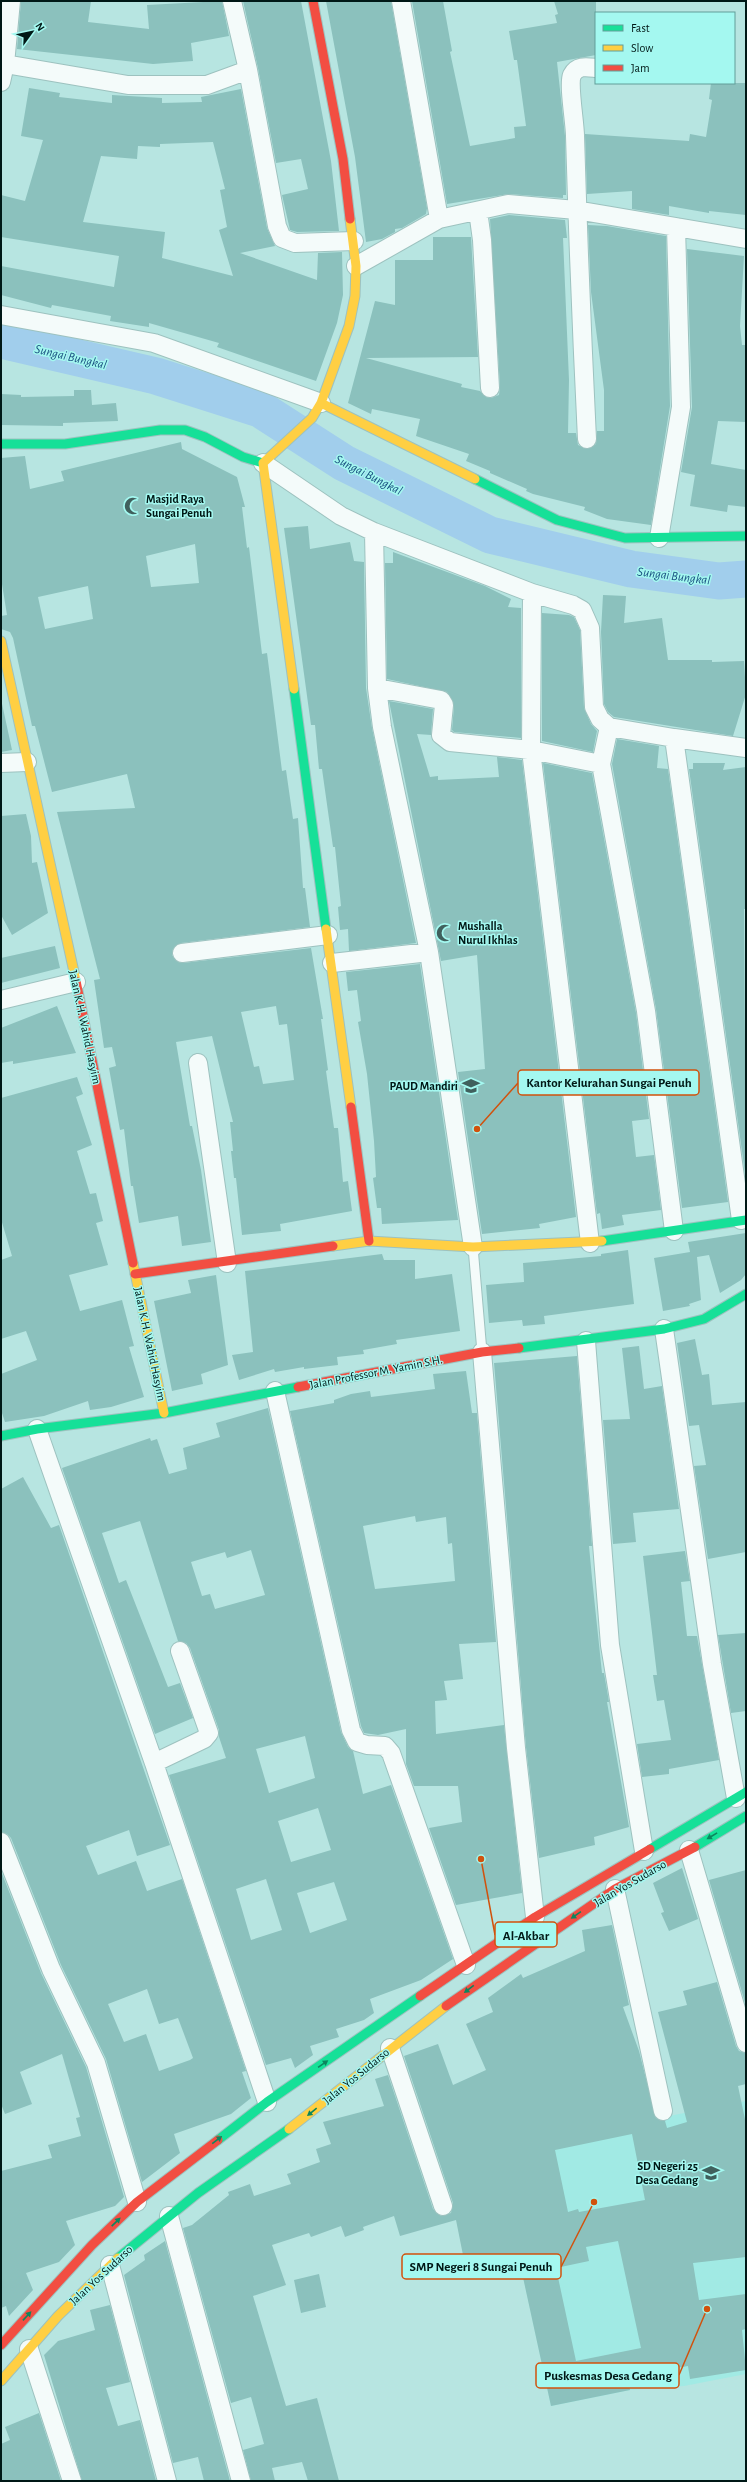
<svg xmlns="http://www.w3.org/2000/svg" width="747" height="2482" font-family="'Alegreya Sans',sans-serif">
  <style>
    .built { fill: #a1eae4 }
    .lines { fill: none; stroke-linecap: round; stroke-linejoin: round }
    .river { stroke: #a1ceec; stroke-width: 37 }
    .building { fill: #8bc1bd; fill-rule: evenodd }
    .lane-casing { stroke: #9dc2bf; stroke-width: 11 }
    .street-casing { stroke: #9dc2bf; stroke-width: 20 }
    .fast-casing { stroke: #9dc2bf; stroke-width: 11 }
    .slow-casing { stroke: #9dc2bf; stroke-width: 11 }
    .jam-casing { stroke: #9dc2bf; stroke-width: 11 }
    .lane { stroke: #f4fbfa; stroke-width: 9 }
    .street { stroke: #f4fbfa; stroke-width: 18 }
    .fast { stroke: #16e098; stroke-width: 9 }
    .slow { stroke: #ffcf43; stroke-width: 9 }
    .jam { stroke: #f24e42; stroke-width: 9 }
    .oneway { fill: #0c865e }
    .labels { text-anchor: middle; stroke-width: 3; stroke-linejoin: round; paint-order: stroke }
    .poi-label { font-size: 12px; font-weight: bold; fill: #001816; stroke: #a4f8f0; text-anchor: start }
    .street-label { font-size: 12px; fill: #001816; stroke: #a4f8f0 }
    .water-label { font-size: 13px; font-style: italic; fill: #1b5282; stroke: #a4f8f0 }
    .leader { fill: none; stroke: #d1520d; stroke-width: 1.5 }
    .callout-dot { fill: #d1520d; stroke: #a4f8f0; stroke-width: 1.5 }
    .callout { fill: #a4f8f0; stroke: #d1520d; stroke-width: 1.5 }
    .callout-label { font-size: 13px; text-anchor: middle; font-weight: bold; fill: #001816 }
  </style>
  <rect width="100%" height="100%" fill="#b7e5e1"/>
  <path class="built" d="M 648,2092 L 664,2117 L 746,2101 L 746,2374 L 684,2386 L 630,2390 L 551,2406 L 499,2164 Z"/>
  <g class="lines">
    <path class="river" d="M 1,340 L 156,376 L 260,409 L 344,463 L 490,535 L 631,569 L 719,581 L 746,579"/>
  </g>
  <path class="building" d="M 21,1 L 91,1 L 88,22 L 149,29 L 147,5 L 222,1 L 229,36 L 191,43 L 193,61 L 153,64 L 17,49 Z
    M 243,1 L 301,1 L 331,161 L 339,231 L 297,232 L 290,230 L 282,195 L 308,189 L 301,159 L 276,163 L 258,68 Z
    M 326,1 L 391,1 L 427,208 L 426,214 L 402,228 L 395,229 L 395,232 L 382,239 L 366,242 L 355,157 Z
    M 412,1 L 443,1 L 452,51 L 450,52 L 470,146 L 515,138 L 514,127 L 526,126 L 517,60 L 514,60 L 509,31 L 557,23 L 555,15 L 558,14 L 554,1 L 596,1 L 596,55 L 557,62 L 565,136 L 566,195 L 563,195 L 563,198 L 509,194 L 447,204 Z
    M 711,83 L 746,83 L 746,215 L 709,211 L 709,213 L 669,206 L 669,215 L 632,209 L 632,191 L 587,194 L 585,134 L 689,141 L 690,134 L 706,137 L 712,100 L 709,99 Z
    M 29,88 L 60,93 L 59,97 L 112,103 L 112,95 L 162,98 L 162,103 L 202,102 L 201,97 L 241,89 L 267,228 L 275,246 L 240,253 L 317,280 L 318,253 L 342,252 L 343,295 L 337,323 L 316,381 L 217,347 L 219,343 L 149,323 L 149,327 L 110,321 L 111,316 L 52,305 L 51,308 L 1,295 L 1,266 L 114,287 L 119,256 L 1,237 L 1,195 L 25,201 L 43,140 L 21,136 ZM 213,142 L 225,189 L 220,190 L 227,227 L 219,230 L 233,276 L 162,258 L 165,232 L 83,222 L 101,156 L 137,159 L 138,146 L 160,147 L 160,144 Z
    M 509,215 L 565,220 L 567,238 L 563,238 L 569,380 L 568,433 L 576,433 L 578,445 L 587,449 L 596,444 L 597,431 L 604,431 L 604,390 L 591,292 L 588,225 L 607,226 L 666,236 L 670,406 L 651,525 L 607,519 L 584,510 L 585,507 L 533,494 L 526,491 L 527,489 L 490,473 L 490,471 L 466,461 L 469,454 L 416,436 L 420,419 L 372,409 L 371,414 L 348,403 L 375,301 L 395,305 L 395,260 L 433,260 L 433,237 L 471,237 L 478,357 L 366,358 L 462,384 L 461,387 L 480,391 L 486,397 L 491,398 L 499,395 L 500,387 L 490,219 Z
    M 687,249 L 744,256 L 740,326 L 742,345 L 746,345 L 746,422 L 718,421 L 711,464 L 746,470 L 746,507 L 728,505 L 727,512 L 690,506 L 695,475 L 681,472 L 692,407 Z
    M 74,390 L 91,390 L 92,405 L 116,403 L 118,421 L 63,423 L 63,426 L 1,425 L 1,394 L 21,395 L 21,397 L 74,396 Z
    M 181,442 L 182,449 L 237,477 L 245,507 L 242,507 L 247,548 L 249,547 L 262,654 L 267,653 L 282,771 L 286,770 L 293,819 L 298,818 L 303,888 L 305,888 L 310,927 L 181,943 L 173,949 L 172,955 L 178,962 L 183,963 L 311,948 L 323,1019 L 321,1019 L 328,1070 L 326,1071 L 334,1128 L 338,1128 L 343,1182 L 348,1181 L 352,1211 L 280,1224 L 281,1231 L 242,1235 L 236,1178 L 234,1178 L 231,1151 L 233,1151 L 230,1122 L 233,1122 L 212,1036 L 176,1042 L 190,1126 L 192,1126 L 201,1170 L 211,1242 L 182,1246 L 178,1216 L 139,1223 L 133,1186 L 131,1186 L 124,1129 L 120,1130 L 109,1068 L 116,1066 L 112,1047 L 104,1048 L 94,980 L 100,979 L 57,812 L 135,808 L 127,774 L 52,792 L 35,726 L 32,726 L 13,638 L 10,632 L 1,629 L 1,616 L 7,615 L 1,578 L 1,458 L 25,456 L 30,489 L 64,481 L 61,471 ZM 195,544 L 199,583 L 151,587 L 146,556 ZM 88,586 L 93,619 L 45,629 L 38,597 ZM 276,1006 L 279,1025 L 287,1024 L 294,1080 L 263,1084 L 259,1066 L 254,1067 L 241,1012 Z
    M 308,526 L 310,549 L 350,542 L 354,561 L 364,562 L 366,688 L 372,728 L 416,943 L 349,951 L 348,929 L 340,930 L 338,907 L 341,906 L 335,847 L 333,847 L 322,769 L 319,769 L 315,725 L 311,725 L 284,528 Z
    M 393,552 L 485,586 L 511,599 L 508,607 L 521,608 L 521,738 L 454,732 L 452,730 L 454,706 L 447,692 L 387,679 L 385,563 L 393,563 Z
    M 603,595 L 626,596 L 624,623 L 662,618 L 668,660 L 712,660 L 712,662 L 744,661 L 746,694 L 733,736 L 614,717 L 608,712 L 604,704 L 601,632 Z
    M 542,613 L 569,615 L 574,617 L 580,630 L 584,708 L 591,724 L 597,731 L 593,752 L 542,741 Z
    M 1,699 L 12,750 L 1,752 Z
    M 389,701 L 433,709 L 431,735 L 417,734 L 430,777 L 438,776 L 438,780 L 499,777 L 497,757 L 522,760 L 576,1217 L 539,1224 L 540,1228 L 482,1234 L 458,1072 L 485,1069 L 477,955 L 441,961 Z
    M 617,739 L 659,746 L 657,768 L 668,769 L 728,1202 L 682,1208 L 656,1009 L 612,764 Z
    M 543,763 L 592,773 L 636,1013 L 649,1119 L 632,1121 L 636,1157 L 654,1155 L 661,1210 L 622,1215 L 624,1225 L 602,1229 L 600,1213 L 597,1214 Z
    M 693,763 L 725,763 L 723,770 L 746,767 L 746,909 L 744,909 L 746,1180 L 689,769 L 693,769 Z
    M 26,814 L 31,836 L 32,863 L 37,862 L 48,913 L 12,935 L 1,915 L 1,816 Z
    M 55,946 L 60,968 L 1,983 L 1,958 Z
    M 420,964 L 458,1220 L 382,1224 L 381,1208 L 377,1208 L 373,1178 L 376,1177 L 374,1141 L 367,1074 L 358,1022 L 361,1021 L 357,990 L 348,991 L 346,972 Z
    M 57,1006 L 76,1053 L 13,1064 L 13,1061 L 1,1063 L 1,1028 Z
    M 77,1077 L 83,1094 L 76,1097 L 92,1145 L 77,1151 L 90,1194 L 96,1193 L 103,1221 L 96,1223 L 108,1265 L 69,1275 L 80,1311 L 122,1300 L 134,1346 L 129,1347 L 144,1397 L 111,1407 L 90,1410 L 88,1401 L 44,1416 L 5,1422 L 1,1410 L 1,1374 L 37,1360 L 26,1331 L 1,1339 L 1,1260 L 12,1256 L 1,1219 L 1,1098 Z
    M 746,1233 L 746,1274 L 741,1280 L 720,1293 L 709,1255 L 697,1257 L 701,1300 L 689,1304 L 690,1306 L 663,1311 L 654,1258 L 690,1252 L 688,1242 Z
    M 628,1250 L 634,1304 L 544,1316 L 545,1324 L 523,1326 L 522,1320 L 489,1323 L 486,1285 L 524,1282 L 523,1263 L 601,1256 L 601,1254 Z
    M 382,1254 L 384,1260 L 415,1260 L 415,1279 L 452,1274 L 460,1331 L 396,1340 L 397,1344 L 363,1350 L 364,1354 L 337,1357 L 338,1365 L 304,1369 L 304,1367 L 275,1372 L 274,1369 L 239,1380 L 232,1355 L 253,1352 L 245,1271 Z
    M 216,1275 L 228,1365 L 201,1374 L 203,1384 L 172,1391 L 154,1301 L 191,1293 L 188,1280 Z
    M 695,1339 L 702,1375 L 709,1374 L 712,1405 L 746,1402 L 746,1552 L 708,1559 L 694,1466 L 706,1465 L 699,1425 L 689,1426 L 677,1343 Z
    M 639,1346 L 644,1389 L 662,1386 L 679,1509 L 633,1513 L 636,1542 L 613,1544 L 603,1420 L 630,1419 L 622,1348 Z
    M 577,1356 L 592,1546 L 589,1546 L 592,1578 L 602,1673 L 604,1673 L 609,1702 L 607,1702 L 629,1827 L 594,1837 L 595,1845 L 539,1858 L 526,1747 L 494,1363 Z
    M 466,1371 L 472,1413 L 477,1413 L 496,1642 L 459,1644 L 463,1679 L 444,1681 L 447,1700 L 435,1701 L 436,1734 L 504,1725 L 522,1893 L 456,1905 L 429,1828 L 462,1822 L 458,1786 L 414,1786 L 406,1764 L 406,1729 L 378,1735 L 364,1733 L 361,1726 L 290,1411 L 334,1403 L 334,1400 L 351,1394 L 370,1391 L 371,1397 L 435,1389 L 433,1374 ZM 415,1516 L 416,1522 L 446,1517 L 448,1544 L 452,1543 L 455,1581 L 375,1589 L 363,1526 Z
    M 268,1408 L 341,1732 L 348,1747 L 353,1751 L 363,1794 L 391,1785 L 453,1959 L 421,1980 L 370,1999 L 374,2013 L 364,2020 L 336,2029 L 339,2037 L 310,2046 L 313,2055 L 295,2068 L 291,2058 L 266,2065 L 169,1775 L 226,1758 L 219,1737 L 219,1730 L 190,1648 L 186,1643 L 178,1641 L 140,1521 L 102,1533 L 119,1583 L 126,1580 L 168,1687 L 180,1683 L 193,1718 L 155,1734 L 62,1468 L 150,1438 L 151,1441 L 157,1439 L 169,1474 L 187,1469 L 183,1448 L 220,1437 L 216,1423 ZM 251,1550 L 265,1595 L 215,1609 L 210,1594 L 202,1596 L 191,1562 L 225,1552 L 227,1558 ZM 305,1736 L 315,1778 L 269,1793 L 256,1749 ZM 318,1808 L 331,1850 L 291,1862 L 278,1821 ZM 266,1879 L 282,1930 L 251,1940 L 236,1889 ZM 334,1882 L 347,1920 L 310,1933 L 297,1893 Z
    M 23,1477 L 51,1528 L 59,1525 L 170,1845 L 137,1856 L 129,1830 L 86,1846 L 98,1875 L 136,1861 L 147,1891 L 182,1879 L 246,2071 L 242,2072 L 251,2098 L 231,2114 L 174,2134 L 180,2153 L 142,2182 L 106,2059 L 61,1965 L 11,1838 L 7,1834 L 1,1832 L 1,1489 ZM 147,1989 L 159,2024 L 178,2018 L 193,2058 L 190,2060 L 159,2071 L 146,2034 L 124,2042 L 108,2004 Z
    M 685,1551 L 690,1581 L 681,1582 L 687,1636 L 697,1636 L 719,1760 L 669,1769 L 669,1774 L 642,1777 L 637,1744 L 671,1740 L 664,1700 L 657,1701 L 653,1675 L 657,1675 L 643,1556 Z
    M 746,1633 L 746,1711 L 731,1713 L 718,1635 Z
    M 682,1868 L 698,1919 L 669,1931 L 661,1913 L 664,1912 L 653,1883 Z
    M 746,1870 L 746,2006 L 709,1880 Z
    M 1,1871 L 41,1973 L 86,2067 L 124,2197 L 115,2206 L 66,2221 L 75,2245 L 59,2262 L 26,2273 L 33,2290 L 9,2316 L 6,2306 L 1,2308 L 1,2171 L 52,2158 L 48,2145 L 81,2136 L 76,2118 L 80,2117 L 62,2054 L 20,2072 L 32,2104 L 5,2114 L 1,2104 Z
    M 612,1925 L 629,2005 L 623,2007 L 639,2051 L 656,2118 L 665,2121 L 667,2128 L 687,2122 L 658,2012 L 687,2005 L 683,1991 L 717,1982 L 736,2046 L 739,2051 L 746,2053 L 746,2084 L 738,2086 L 746,2124 L 746,2257 L 693,2263 L 699,2300 L 746,2294 L 746,2329 L 742,2330 L 746,2370 L 690,2379 L 688,2366 L 627,2376 L 630,2390 L 551,2406 L 519,2259 L 466,2270 L 456,2220 L 400,2236 L 394,2216 L 363,2227 L 364,2230 L 345,2237 L 341,2226 L 311,2237 L 309,2233 L 272,2245 L 286,2285 L 253,2296 L 286,2406 L 317,2398 L 339,2481 L 308,2481 L 302,2462 L 272,2468 L 275,2481 L 251,2481 L 243,2450 L 264,2444 L 251,2397 L 231,2403 L 183,2228 L 192,2225 L 229,2195 L 228,2192 L 250,2184 L 254,2196 L 291,2184 L 287,2174 L 320,2162 L 316,2149 L 331,2144 L 323,2122 L 384,2106 L 375,2079 L 388,2075 L 433,2209 L 441,2216 L 451,2213 L 453,2203 L 404,2056 L 438,2044 L 453,2085 L 486,2070 L 466,2024 L 493,2012 L 488,1998 L 521,1974 L 523,1978 L 585,1951 L 582,1930 ZM 632,2134 L 645,2200 L 579,2212 L 578,2209 L 568,2212 L 555,2150 ZM 618,2241 L 641,2348 L 576,2361 L 556,2268 L 589,2261 L 586,2247 Z
    M 165,2241 L 230,2481 L 204,2481 L 198,2457 L 173,2463 L 124,2275 L 145,2260 L 144,2255 Z
    M 319,2274 L 326,2307 L 301,2313 L 294,2280 Z
    M 110,2305 L 130,2382 L 106,2388 L 118,2426 L 140,2420 L 156,2481 L 82,2481 L 44,2355 L 58,2341 L 95,2330 L 90,2310 Z
    M 39,2413 L 61,2481 L 1,2481 L 1,2444 L 10,2440 L 5,2427 Z"/>
  <g class="lines">
    <g class="lane-casing">
      <path id="lane" d="M 473,1247 L 482,1352"/>
    </g>
    <g class="street-casing">
      <path id="street" d="M 11,1 L 5,64 L 128,85 L 207,85 L 248,70 L 232,1
        M 401,1 L 439,219
        M 1,63 L 5,64 L 1,82
        M 248,70 L 277,226 L 282,238 L 295,243 L 354,241
        M 478,211 L 482,240 L 490,388
        M 356,266 L 439,219 L 508,204 L 576,210 L 746,239
        M 1,315 L 154,343 L 321,403
        M 587,439 C 582,338 578,237 575,136 C 575,123 568,84 572,75 C 577,65 587,67 596,68
        M 263,463 L 341,516 L 374,532 L 532,593 L 573,605 L 582,610 L 590,628 L 594,707 L 600,719 L 609,727 L 674,738 L 746,748
        M 374,532 L 377,688 L 382,727 L 429,952 L 473,1247
        M 659,538 L 681,407 L 676,227
        M 532,593 L 531,750 L 590,1243
        M 377,688 L 441,700 L 444,705 L 441,735 L 450,742 L 531,750 L 601,764
        M 609,727 L 601,764 L 646,1011 L 674,1231
        M 674,738 L 741,1220
        M 1,763 L 27,762
        M 182,953 L 328,935
        M 332,963 L 429,952
        M 1,1000 L 76,982
        M 198,1063 L 227,1263
        M 664,1329 L 712,1664 L 736,1798
        M 586,1341 L 610,1645 L 644,1851
        M 482,1352 L 516,1748 L 535,1917
        M 275,1391 L 351,1730 L 357,1742 L 367,1745 L 385,1746 L 391,1753 L 466,1965
        M 37,1429 L 154,1763
        M 180,1651 L 209,1733 L 204,1739 L 154,1763 L 267,2102
        M 1,1842 L 51,1969 L 96,2063 L 137,2202
        M 689,1850 L 746,2043
        M 615,1889 L 663,2111
        M 390,2048 L 443,2206
        M 169,2216 L 241,2481
        M 110,2265 L 167,2481
        M 29,2349 L 72,2481"/>
    </g>
    <g class="fast-casing">
      <path id="fast" d="M 1,444 L 65,444 L 160,430 L 185,430 L 205,437 L 243,457 L 263,463
        M 475,479 L 557,520 L 625,538 L 746,536
        M 294,689 L 326,929
        M 602,1241 L 746,1220
        M 519,1348 L 664,1329 L 704,1319 L 746,1294
        M 1,1436 L 37,1429 L 164,1413 L 298,1387
        M 695,1847 L 746,1816
        M 650,1849 L 746,1792
        M 218,2140 L 267,2102 L 420,1996
        M 118,2258 L 198,2193 L 289,2129"/>
    </g>
    <g class="slow-casing">
      <path id="slow" d="M 321,403 L 475,479
        M 263,463 L 294,689
        M 263,463 L 312,418 L 321,403 L 349,326 L 355,296 L 356,266 L 350,219
        M 1,641 L 76,981
        M 326,929 L 351,1107
        M 333,1246 L 369,1241 L 473,1247 L 602,1241
        M 133,1263 L 164,1413
        M 289,2129 L 446,2006
        M 1,2381 L 58,2316 L 118,2258"/>
    </g>
    <g class="jam-casing">
      <path id="jam" d="M 313,1 L 343,159 L 350,219
        M 76,981 L 133,1263
        M 351,1107 L 369,1241
        M 135,1274 L 333,1246
        M 298,1387 L 482,1352 L 519,1348
        M 420,1996 L 535,1917 L 650,1849
        M 446,2006 L 615,1889 L 695,1847
        M 1,2345 L 92,2245 L 137,2202 L 218,2140"/>
    </g>
    <use href="#lane" class="lane"/>
    <use href="#street" class="street"/>
    <use href="#fast" class="fast"/>
    <use href="#slow" class="slow"/>
    <use href="#jam" class="jam"/>
  </g>
  <defs><path id="oneway-solid" d="M-6-.8H1V-3.2L6.5 0L1 3.2V.8H-6Z"/></defs>
  <g class="oneway">
    <use href="#oneway-solid" transform="translate(712 1836) rotate(149)"/>
    <use href="#oneway-solid" transform="translate(576 1915) rotate(145)"/>
    <use href="#oneway-solid" transform="translate(469 1989) rotate(143)"/>
    <use href="#oneway-solid" transform="translate(323 2064) rotate(-35)"/>
    <use href="#oneway-solid" transform="translate(312 2112) rotate(141)"/>
    <use href="#oneway-solid" transform="translate(217 2140) rotate(-37)"/>
    <use href="#oneway-solid" transform="translate(116 2222) rotate(-44)"/>
    <use href="#oneway-solid" transform="translate(27 2316) rotate(-47)"/>
  </g>
  <defs>
    <g id="mosque-bare" transform="scale(1.38)"><path d="M3.5-4.9A6 6 0 1 0 3.5 4.9A5 5 0 1 1 3.5-4.9Z" fill="#40605d" stroke="#a4f8f0" stroke-width="2.5" paint-order="stroke"/></g>
    <g id="school-bare" transform="scale(1.38)"><path d="M0-5L7-2L0 1L-7-2ZM-4 1L0 2.5L4 1V4Q0 6-4 4Z" fill="#40605d" stroke="#a4f8f0" stroke-width="2.5" paint-order="stroke"/></g>
  </defs>
  <g fill-rule="evenodd">
    <use href="#mosque-bare" x="133" y="506"/>
    <use href="#mosque-bare" x="445" y="933"/>
    <use href="#school-bare" x="471" y="1086"/>
    <use href="#school-bare" x="711" y="2173"/>
  </g>
  <g class="labels">
    <g class="poi-label">
      <text x="146" y="503">Masjid Raya<tspan x="146" dy="14">Sungai Penuh</tspan></text>
      <text x="458" y="930">Mushalla<tspan x="458" dy="14">Nurul Ikhlas</tspan></text>
      <text x="458" y="1090" text-anchor="end">PAUD Mandiri</text>
      <text x="698" y="2170" text-anchor="end">SD Negeri 25<tspan x="698" dy="14">Desa Gedang</tspan></text>
    </g>
    <g class="street-label">
      <text transform="translate(85 1027) rotate(78)" y="4">Jalan K.H. Wahid Hasyim</text>
      <text transform="translate(150 1344) rotate(78)" y="4">Jalan K.H. Wahid Hasyim</text>
      <text transform="translate(376 1372) rotate(-11)" y="4">Jalan Professor M. Yamin S.H.</text>
      <text transform="translate(630 1883) rotate(-30)" y="4">Jalan Yos Sudarso</text>
      <text transform="translate(356 2076) rotate(-39)" y="4">Jalan Yos Sudarso</text>
      <text transform="translate(101 2275) rotate(-43)" y="4">Jalan Yos Sudarso</text>
    </g>
    <g class="water-label">
      <text transform="translate(71 356) rotate(13)" y="5">Sungai Bungkal</text>
      <text transform="translate(369 474) rotate(27)" y="5">Sungai Bungkal</text>
      <text transform="translate(674 575) rotate(7)" y="5">Sungai Bungkal</text>
    </g>
  </g>
  <path class="leader" d="M477 1129L518 1083M481 1859L495 1935M594 2202L561 2267M707 2309L679 2375"/>
  <g class="callout-dot">
    <circle cx="477" cy="1129" r="4"/>
    <circle cx="481" cy="1859" r="4"/>
    <circle cx="594" cy="2202" r="4"/>
    <circle cx="707" cy="2309" r="4"/>
  </g>
  <g class="callout">
    <rect x="518" y="1070" width="181" height="25" rx="4"/>
    <rect x="495" y="1922" width="62" height="25" rx="4"/>
    <rect x="402" y="2254" width="159" height="25" rx="4"/>
    <rect x="536" y="2363" width="143" height="25" rx="4"/>
  </g>
  <g class="callout-label">
    <text x="609" y="1087">Kantor Kelurahan Sungai Penuh</text>
    <text x="526" y="1940">Al-Akbar</text>
    <text x="481" y="2271">SMP Negeri 8 Sungai Penuh</text>
    <text x="608" y="2380">Puskesmas Desa Gedang</text>
  </g>
  <rect width="747" height="2482" fill="none" stroke="#001816" stroke-width="4"/>
  <rect x="595" y="12" width="140" height="72" fill="#a4f8f0" stroke="#629e99"/>
  <rect x="603" y="25" width="20" height="6" fill="#16e098" stroke="#629e99"/>
  <text x="631" y="32" font-size="12" fill="#001816">Fast</text>
  <rect x="603" y="45" width="20" height="6" fill="#ffcf43" stroke="#629e99"/>
  <text x="631" y="52" font-size="12" fill="#001816">Slow</text>
  <rect x="603" y="65" width="20" height="6" fill="#f24e42" stroke="#629e99"/>
  <text x="631" y="72" font-size="12" fill="#001816">Jam</text>
  <g transform="translate(32 32) rotate(57)" stroke="#a4f8f0" stroke-width="3" paint-order="stroke">
  <path d="M0-3L7 15L0 10L-7 15Z" fill="#001816"/>
  <text y="-6" font-size="11" font-weight="bold" text-anchor="middle" fill="#001816">N</text>
  </g>
</svg>
